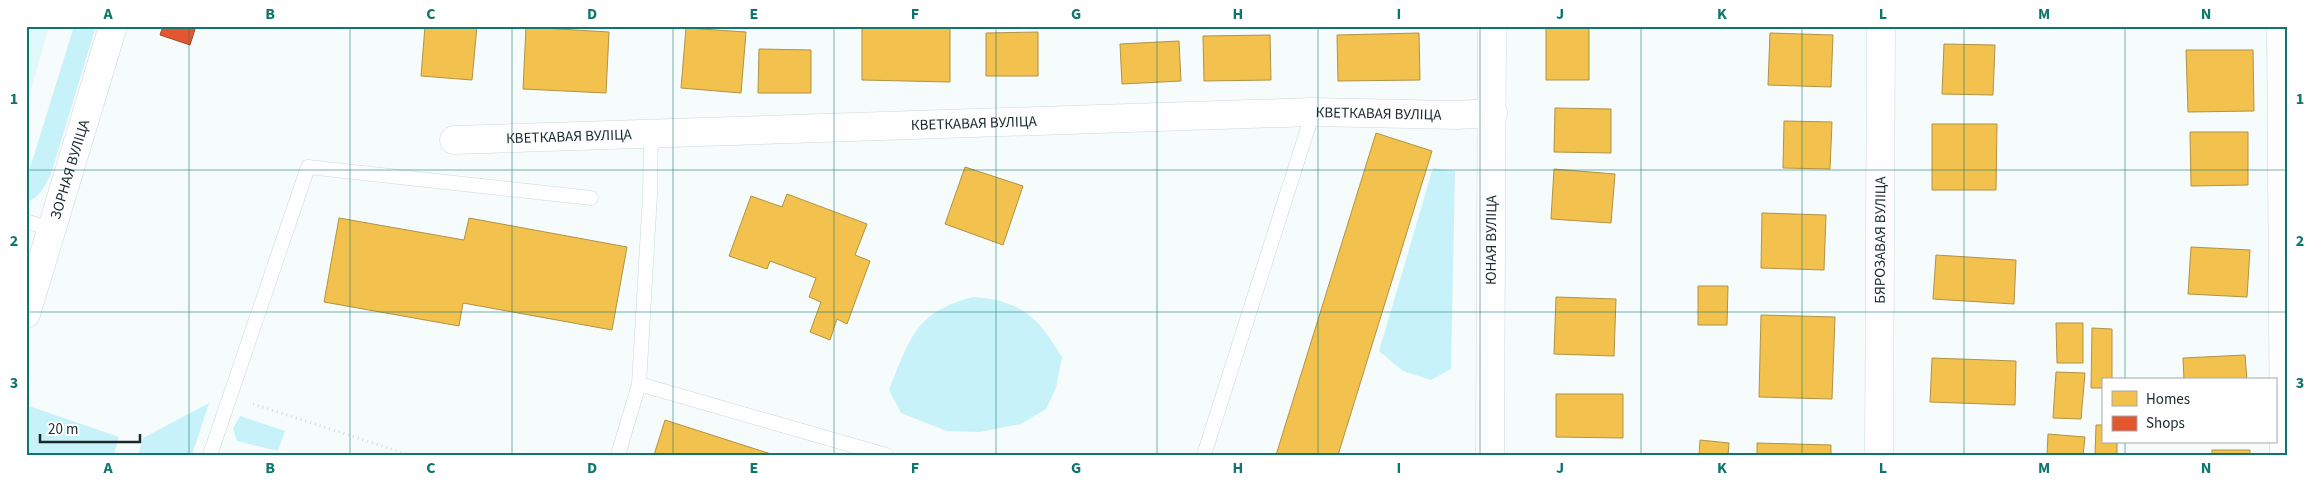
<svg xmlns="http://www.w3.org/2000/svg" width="2314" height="481" font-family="'Source Sans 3',sans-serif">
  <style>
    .built { fill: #e1f8fd }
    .green { fill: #c8f2fa }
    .homes { fill: #f2c14e; stroke: #b19344 }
    .shops { fill: #e4572e; stroke: #a7492d }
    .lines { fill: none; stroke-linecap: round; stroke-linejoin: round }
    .lane-casing { stroke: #ced8da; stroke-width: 15 }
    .street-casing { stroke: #ced8da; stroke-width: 29 }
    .secondary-casing { stroke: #ced8da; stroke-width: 29 }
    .path { stroke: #d7d9d9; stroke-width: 3; stroke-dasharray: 1 4; stroke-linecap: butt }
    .lane { stroke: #fefefe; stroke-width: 14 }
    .street { stroke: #fefefe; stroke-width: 28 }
    .secondary { stroke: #fefefe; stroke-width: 28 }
    .grid { fill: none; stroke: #0f766e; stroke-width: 1; stroke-opacity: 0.55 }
    .labels { text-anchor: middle; stroke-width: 5; stroke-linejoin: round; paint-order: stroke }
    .street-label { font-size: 15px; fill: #19282b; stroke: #fff }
    .neatline { fill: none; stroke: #0f766e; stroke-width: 2 }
    .grid-label { font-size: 16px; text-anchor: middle; font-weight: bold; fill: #0f766e }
  </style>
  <rect width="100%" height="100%" fill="#f6fbfb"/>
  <path class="built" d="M 26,26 L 49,26 L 26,108 Z"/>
  <path class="green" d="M 74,26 L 96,26 L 51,174 C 45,186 40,198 26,202 L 26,181 Z
    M 1433,168 L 1455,171 L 1451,369 L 1431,380 L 1403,371 L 1379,351 Z
    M 974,297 C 1022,301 1038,317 1062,357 L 1056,388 L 1046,409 L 1021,424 L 979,432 L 947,431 L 901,413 L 889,390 C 910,339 915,311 974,297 Z
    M 209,403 L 192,455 L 138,455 L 143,438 Z
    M 26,405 L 119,437 L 114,455 L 30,455 L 26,450 Z
    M 240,416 L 285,431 L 278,451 L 237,441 L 233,428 Z"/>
  <path class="homes" d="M 425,26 L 477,26 L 472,80 L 421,76 Z
    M 862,26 L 950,26 L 950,82 L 862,80 Z
    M 1546,26 L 1589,26 L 1589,80 L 1546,80 Z
    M 526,27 L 609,32 L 606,93 L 523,89 Z
    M 686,28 L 746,32 L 741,93 L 681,88 Z
    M 1038,32 L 1038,76 L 986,76 L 986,33 Z
    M 1419,33 L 1420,80 L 1338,81 L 1337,35 Z
    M 1770,33 L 1833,35 L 1831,87 L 1768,85 Z
    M 1270,35 L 1271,80 L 1204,81 L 1203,36 Z
    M 1179,41 L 1181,81 L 1122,84 L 1120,44 Z
    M 1944,44 L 1995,45 L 1993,95 L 1942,94 Z
    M 759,49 L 811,50 L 811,93 L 758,93 Z
    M 2186,50 L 2253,50 L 2254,111 L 2188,112 Z
    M 1555,108 L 1611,109 L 1611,153 L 1554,152 Z
    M 1784,121 L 1832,122 L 1830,169 L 1783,168 Z
    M 1932,124 L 1997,124 L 1996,190 L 1932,190 Z
    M 2190,132 L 2248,132 L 2248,185 L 2191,186 Z
    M 1376,133 L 1432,151 L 1338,455 L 1276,455 Z
    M 965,167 L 1023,186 L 1003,245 L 945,224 Z
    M 1554,169 L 1615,174 L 1611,223 L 1551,219 Z
    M 787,194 L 867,224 L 855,255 L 870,261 L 847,324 L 837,319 L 830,340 L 810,332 L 821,302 L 809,297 L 816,278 L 770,261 L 767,269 L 729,256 L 751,196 L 782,207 Z
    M 1762,213 L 1826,215 L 1824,270 L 1761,268 Z
    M 339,218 L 464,240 L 469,218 L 627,247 L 612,330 L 463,303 L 459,326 L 324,302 Z
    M 2191,247 L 2250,250 L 2247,297 L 2188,294 Z
    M 1936,255 L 2016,260 L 2014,304 L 1933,299 Z
    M 1698,286 L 1728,286 L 1727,325 L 1698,325 Z
    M 1556,297 L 1616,299 L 1614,356 L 1554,354 Z
    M 1761,315 L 1835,317 L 1832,399 L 1759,397 Z
    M 2056,323 L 2083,323 L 2083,363 L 2057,363 Z
    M 2092,328 L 2112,329 L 2112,380 L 2103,380 L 2103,388 L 2091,388 Z
    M 2245,355 L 2247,380 L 2184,380 L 2183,358 Z
    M 1932,358 L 2016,361 L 2015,405 L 1930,402 Z
    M 2056,372 L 2085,373 L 2081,419 L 2053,418 Z
    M 1556,394 L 1623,394 L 1623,438 L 1556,437 Z
    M 665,420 L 774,455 L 654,455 Z
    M 2096,425 L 2103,425 L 2103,442 L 2117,442 L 2117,455 L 2095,455 Z
    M 2048,434 L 2085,437 L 2083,455 L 2047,455 Z
    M 1700,440 L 1729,443 L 1728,455 L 1699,455 Z
    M 1757,443 L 1831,445 L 1831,455 L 1757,455 Z
    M 2212,450 L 2250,450 L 2250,455 L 2212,455 Z"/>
  <path class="shops" d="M 163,26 L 196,26 L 190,45 L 160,35 Z"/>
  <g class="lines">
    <g class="lane-casing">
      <path id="lane" d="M 26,221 L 52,230
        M 639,384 L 650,195 L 651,133
        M 210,455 L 308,167 L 591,198
        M 618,455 L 639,384 L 886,455
        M 1204,455 L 1313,112"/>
    </g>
    <g class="street-casing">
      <g id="street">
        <path d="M 2281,26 L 2284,455"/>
        <path id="s1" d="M 454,140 L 1313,112 L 1456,115 L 1493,113"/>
        <path id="s2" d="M 1879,455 L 1881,26"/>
      </g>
    </g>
    <g class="secondary-casing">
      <g id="secondary">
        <path id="s3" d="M 26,314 L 113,26"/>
        <path id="s4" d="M 1490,455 L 1492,26"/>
      </g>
    </g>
    <path class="path" d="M 253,404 L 410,455"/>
    <use href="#lane" class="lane"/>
    <use href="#street" class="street"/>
    <use href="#secondary" class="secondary"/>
  </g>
  <path class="grid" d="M 189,26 L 189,455M 350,26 L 350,455M 512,26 L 512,455M 673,26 L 673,455M 834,26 L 834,455M 996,26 L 996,455M 1157,26 L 1157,455M 1318,26 L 1318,455M 1480,26 L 1480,455M 1641,26 L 1641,455M 1802,26 L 1802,455M 1964,26 L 1964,455M 2125,26 L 2125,380M 26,170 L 2288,170M 26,312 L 2288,312M 2125,442 L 2125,455"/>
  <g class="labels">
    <g class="street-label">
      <text dy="5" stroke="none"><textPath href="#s1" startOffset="925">КВЕТКАВАЯ ВУЛІЦА</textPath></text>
      <text dy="5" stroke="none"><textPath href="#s1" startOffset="520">КВЕТКАВАЯ ВУЛІЦА</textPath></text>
      <text dy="5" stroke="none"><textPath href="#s1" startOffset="115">КВЕТКАВАЯ ВУЛІЦА</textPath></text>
      <text dy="5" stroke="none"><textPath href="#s3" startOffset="151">ЗОРНАЯ ВУЛІЦА</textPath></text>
      <text dy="5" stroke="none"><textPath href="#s2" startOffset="215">БЯРОЗАВАЯ ВУЛІЦА</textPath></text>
      <text dy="5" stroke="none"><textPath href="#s4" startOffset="215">ЮНАЯ ВУЛІЦА</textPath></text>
    </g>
  </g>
  <rect width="2314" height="481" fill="none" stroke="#ffffff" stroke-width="55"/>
  <rect x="2102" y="378" width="175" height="65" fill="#ffffff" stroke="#a3a9aa"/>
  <rect x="2112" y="391" width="25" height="15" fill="#f2c14e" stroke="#a3a9aa"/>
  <text x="2146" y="404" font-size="15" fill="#19282b">Homes</text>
  <rect x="2112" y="416" width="25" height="15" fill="#e4572e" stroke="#a3a9aa"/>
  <text x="2146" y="428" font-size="15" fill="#19282b">Shops</text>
  <path d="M40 434v8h100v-8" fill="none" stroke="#19282b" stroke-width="2.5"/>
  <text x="48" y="434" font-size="15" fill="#19282b" stroke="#ffffff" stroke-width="4" paint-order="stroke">20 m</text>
  <rect x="28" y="28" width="2258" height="426" class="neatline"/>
  <g class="grid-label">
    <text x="108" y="19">A</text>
    <text x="270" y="19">B</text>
    <text x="431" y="19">C</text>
    <text x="592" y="19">D</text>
    <text x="754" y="19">E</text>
    <text x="915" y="19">F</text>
    <text x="1076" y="19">G</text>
    <text x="1238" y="19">H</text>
    <text x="1399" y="19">I</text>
    <text x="1560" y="19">J</text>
    <text x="1722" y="19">K</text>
    <text x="1883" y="19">L</text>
    <text x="2044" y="19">M</text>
    <text x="2206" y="19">N</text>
    <text x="14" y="104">1</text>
    <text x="2300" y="104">1</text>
    <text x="14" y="246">2</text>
    <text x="2300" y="246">2</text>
    <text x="14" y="388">3</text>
    <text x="2300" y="388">3</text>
    <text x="108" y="473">A</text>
    <text x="270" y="473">B</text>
    <text x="431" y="473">C</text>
    <text x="592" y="473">D</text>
    <text x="754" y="473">E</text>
    <text x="915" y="473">F</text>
    <text x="1076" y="473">G</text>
    <text x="1238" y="473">H</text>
    <text x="1399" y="473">I</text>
    <text x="1560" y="473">J</text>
    <text x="1722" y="473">K</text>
    <text x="1883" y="473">L</text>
    <text x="2044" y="473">M</text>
    <text x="2206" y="473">N</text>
  </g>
</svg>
